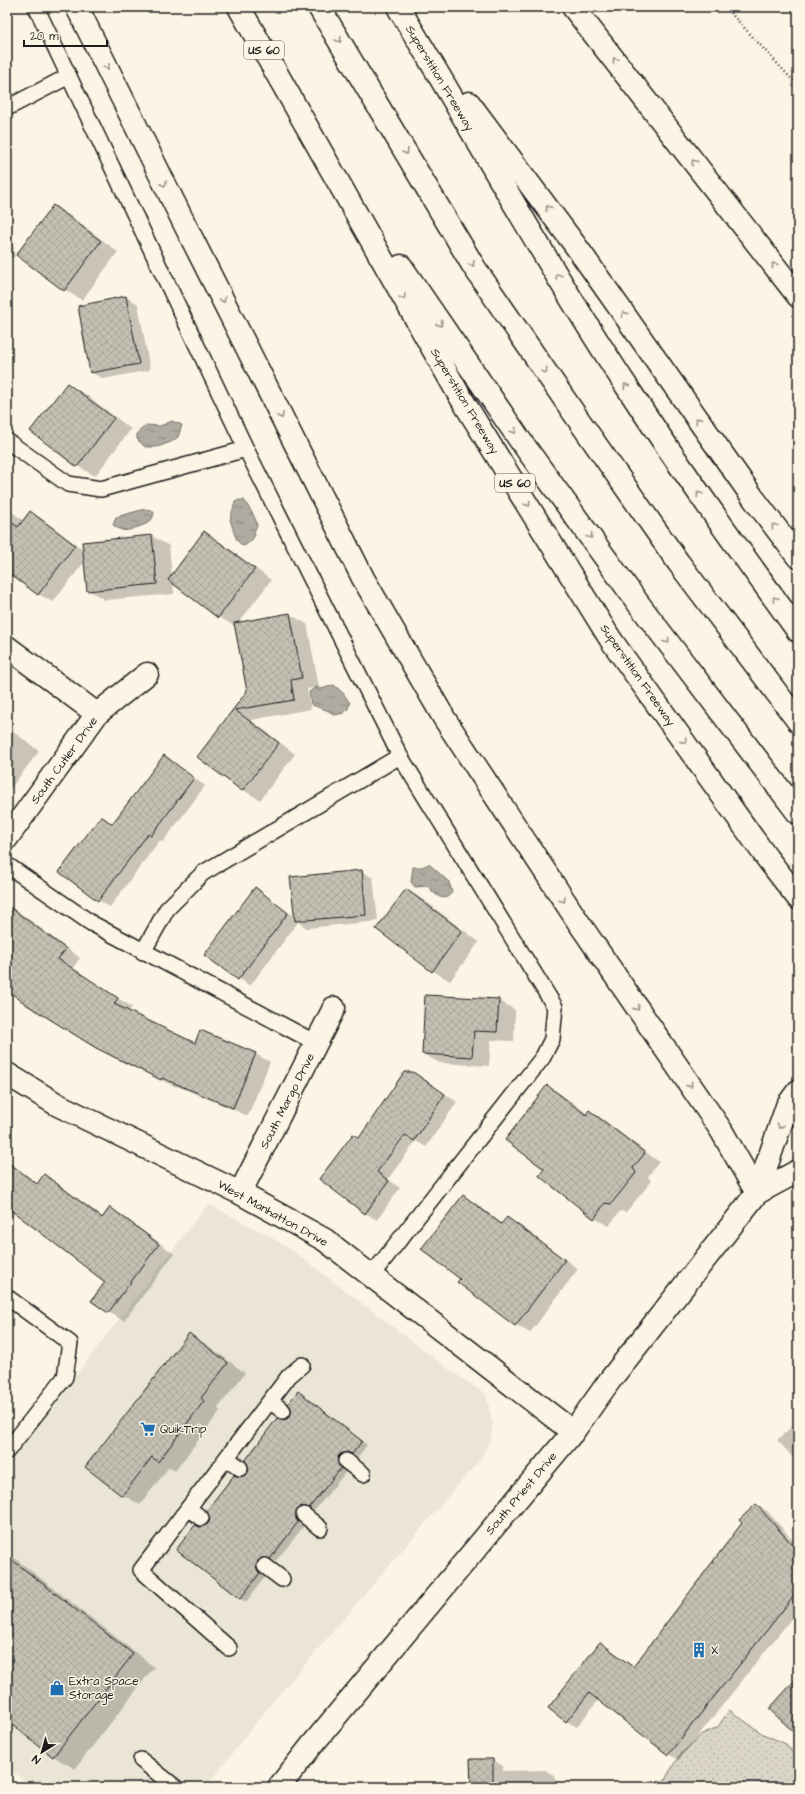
<svg xmlns="http://www.w3.org/2000/svg" width="805" height="1794" font-family="'Architects Daughter',sans-serif">
  <style>
    .built { fill: #ebe5d6 }
    .park { fill: url(#park-dots); stroke: #7c7872 }
    .water { fill: url(#water-ripples); stroke: #75726c }
    .shadow { fill: #0003 }
    .building { fill: url(#building-cross-hatch); stroke: #1c1c1c }
    .lines { fill: none; stroke-linecap: round; stroke-linejoin: round }
    .service-casing { stroke: #1c1c1c; stroke-width: 18 }
    .minor-casing { stroke: #1c1c1c; stroke-width: 25 }
    .secondary-casing { stroke: #1c1c1c; stroke-width: 25 }
    .motorway-casing { stroke: #1c1c1c; stroke-width: 25 }
    .path { stroke: #1c1c1c; stroke-width: 2.5; stroke-dasharray: 1 3; stroke-linecap: butt }
    .service { stroke: #fcf5e5; stroke-width: 15 }
    .minor { stroke: #fcf5e5; stroke-width: 22 }
    .secondary { stroke: #fcf5e5; stroke-width: 22 }
    .motorway { stroke: #fcf5e5; stroke-width: 22 }
    .oneway { stroke: #97938b }
    .labels { text-anchor: middle; stroke-width: 3; stroke-linejoin: round; paint-order: stroke }
    .shield { fill: #fcf5e5; stroke: #5f5d58; stroke-width: 1 }
    .shield-label { font-size: 11px; font-weight: bold; fill: #1c1c1c }
    .street-label { font-size: 12px; fill: #1c1c1c; stroke: #fcf5e5 }
    .poi-label { font-size: 12px; fill: #1c1c1c; stroke: #fcf5e5; text-anchor: start }
  </style>
  <defs>
    <pattern id="park-dots" width="8" height="8" patternUnits="userSpaceOnUse"><rect width="8" height="8" fill="#dbd5c8"/><path d="M2 2h.1M6 6h.1" fill="none" stroke="#bbb6ab" stroke-width="1.8" stroke-linecap="round"/></pattern>
    <pattern id="water-ripples" width="26" height="14" patternUnits="userSpaceOnUse"><rect width="26" height="14" fill="#b0aba1"/><path d="M2 4q2-2 4 0t4 0M15 11q2-2 4 0t4 0" fill="none" stroke="#8e8a82"/></pattern>
    <pattern id="building-cross-hatch" width="8" height="8" patternUnits="userSpaceOnUse"><rect width="8" height="8" fill="#c4c0b3"/><path d="M0 0l8 8M0 8l8-8" fill="none" stroke="#a8a499"/></pattern>
  </defs>
  <rect width="100%" height="100%" fill="#fcf5e5"/>
  <filter id="ink" filterUnits="userSpaceOnUse"><feTurbulence type="fractalNoise" baseFrequency=".025" numOctaves="2"/><feDisplacementMap in="SourceGraphic" scale="8" xChannelSelector="R" yChannelSelector="G"/><feConvolveMatrix kernelMatrix="1 2 1 2 8 2 1 2 1" color-interpolation-filters="sRGB"/></filter>
  <g filter="url(#ink)">
    <path class="built" d="M 208,1204 L 264,1233 L 296,1253 L 455,1374 L 486,1394 L 493,1424 L 491,1439 L 481,1458 L 267,1709 L 206,1787 L 33,1787 L 7,1767 L 7,1464 Z"/>
    <path class="park" d="M 729,1710 L 763,1734 L 786,1744 L 798,1759 L 798,1787 L 667,1787 L 664,1781 L 679,1756 L 702,1734 L 718,1727 Z"/>
    <path class="water" d="M 172,421 L 182,425 L 178,437 L 171,442 L 157,447 L 145,447 L 137,439 L 137,433 L 146,425 L 160,426 Z
      M 239,500 L 244,500 C 249,509 256,516 257,526 L 254,531 L 255,535 L 251,541 L 244,546 C 234,542 234,529 230,520 L 235,502 Z
      M 145,509 L 152,510 L 154,513 C 152,523 146,524 138,527 C 133,528 128,532 122,530 C 119,529 116,527 113,525 L 116,517 Z
      M 334,685 L 343,693 L 350,703 L 348,709 L 344,713 L 334,715 C 327,708 319,709 311,704 L 309,692 L 316,687 L 321,689 Z
      M 429,864 L 449,882 L 452,892 C 444,904 435,895 428,886 L 415,887 L 411,882 L 413,867 L 422,867 Z"/>
    <path class="shadow" d="M 7,200 L 15,257 L 7,258 Z
      M 54,207 L 71,216 L 118,252 L 82,300 L 65,290 Z
      M 126,297 L 138,304 L 150,370 L 103,379 L 91,372 Z
      M 67,384 L 85,394 L 131,429 L 95,476 L 78,466 L 32,431 Z
      M 7,508 L 24,521 L 30,512 L 45,521 L 83,550 L 83,543 L 152,536 L 169,546 L 172,576 L 205,533 L 222,543 L 271,580 L 238,624 L 289,614 L 307,624 L 319,687 L 307,689 L 311,709 L 251,720 L 295,754 L 260,800 L 243,790 L 199,757 L 248,691 L 236,627 L 219,617 L 173,582 L 174,594 L 105,600 L 88,590 L 85,561 L 53,602 L 38,594 L 7,571 Z
      M 7,727 L 39,751 L 7,793 Z
      M 164,756 L 205,786 L 163,842 L 160,840 L 110,907 L 98,900 L 101,817 L 113,824 Z
      M 362,871 L 373,878 L 378,921 L 307,928 L 298,922 L 250,986 L 206,955 L 255,889 L 295,917 Z
      M 407,890 L 424,900 L 479,942 L 450,981 L 433,971 Z
      M 11,908 L 26,917 L 80,958 L 72,969 L 132,1007 L 129,1012 L 196,1044 L 255,1054 L 270,1062 L 248,1116 L 177,1086 L 176,1087 L 112,1057 L 7,988 L 7,913 Z
      M 498,1000 L 515,1010 L 514,1041 L 491,1040 L 489,1066 L 440,1063 L 423,1054 Z
      M 424,1080 L 457,1102 L 426,1147 L 416,1141 L 388,1179 L 400,1188 L 377,1220 L 365,1213 L 359,1139 Z
      M 547,1086 L 562,1095 L 588,1114 L 590,1112 L 604,1120 L 659,1162 L 648,1176 L 651,1182 L 626,1212 L 620,1211 L 609,1226 L 594,1218 L 546,1169 Z
      M 7,1160 L 38,1184 L 44,1176 L 60,1185 L 103,1217 L 110,1208 L 125,1217 L 174,1254 L 124,1321 L 108,1312 L 106,1282 L 16,1212 L 7,1224 Z
      M 464,1196 L 478,1205 L 503,1224 L 507,1218 L 521,1226 L 578,1269 L 530,1333 L 516,1325 L 461,1279 Z
      M 189,1334 L 206,1344 L 245,1373 L 218,1408 L 220,1411 L 175,1471 L 169,1467 L 140,1505 L 123,1495 L 86,1467 Z
      M 304,1396 L 367,1445 L 358,1457 L 353,1455 L 345,1458 L 342,1464 L 346,1472 L 315,1510 L 307,1509 L 301,1522 L 304,1526 L 276,1561 L 268,1560 L 262,1573 L 265,1577 L 246,1602 L 240,1599 L 200,1528 L 209,1525 L 239,1478 L 248,1475 L 286,1420 L 291,1417 Z
      M 796,1423 L 798,1424 L 798,1463 L 777,1440 Z
      M 756,1505 L 767,1511 L 798,1546 L 798,1610 L 679,1760 L 668,1754 L 599,1699 L 577,1727 L 566,1721 L 601,1643 L 634,1667 Z
      M 7,1552 L 154,1667 L 75,1769 L 53,1756 L 7,1720 Z
      M 493,1760 L 503,1766 L 503,1771 L 545,1770 L 555,1776 L 556,1787 L 472,1787 Z"/>
    <path class="building" d="M 53,205 L 101,241 L 64,291 L 16,255 Z
      M 126,296 L 139,364 L 90,373 L 78,306 Z
      M 67,383 L 114,418 L 77,467 L 30,431 Z
      M 30,511 L 75,545 L 38,595 L 7,572 L 7,519 L 18,527 Z
      M 204,531 L 255,569 L 218,618 L 168,580 Z
      M 152,535 L 157,584 L 87,591 L 82,542 Z
      M 290,613 L 302,678 L 291,680 L 294,700 L 235,710 L 279,743 L 242,791 L 197,757 L 247,691 L 234,623 Z
      M 164,755 L 194,778 L 151,836 L 148,834 L 98,901 L 59,872 L 101,816 L 112,824 Z
      M 362,870 L 366,915 L 295,921 L 290,877 Z
      M 255,887 L 288,913 L 238,980 L 204,955 Z
      M 406,889 L 462,931 L 432,972 L 376,929 Z
      M 7,905 L 66,949 L 58,959 L 118,998 L 114,1004 L 195,1043 L 200,1030 L 256,1053 L 233,1108 L 162,1078 L 161,1080 L 96,1048 L 27,1005 L 7,990 Z
      M 425,995 L 499,999 L 497,1032 L 474,1031 L 472,1057 L 422,1054 Z
      M 404,1072 L 413,1072 L 445,1094 L 414,1141 L 405,1135 L 377,1172 L 389,1181 L 365,1214 L 319,1179 L 353,1134 L 359,1138 Z
      M 547,1085 L 586,1115 L 589,1110 L 645,1153 L 633,1168 L 636,1173 L 611,1204 L 605,1203 L 594,1219 L 539,1176 L 544,1169 L 505,1140 Z
      M 7,1162 L 37,1184 L 44,1174 L 102,1218 L 110,1207 L 159,1244 L 108,1313 L 91,1301 L 105,1282 L 7,1207 Z
      M 463,1195 L 501,1224 L 507,1217 L 565,1260 L 515,1326 L 457,1282 L 460,1279 L 421,1249 Z
      M 189,1333 L 228,1363 L 201,1398 L 204,1401 L 158,1462 L 152,1457 L 122,1496 L 85,1467 Z
      M 298,1391 L 362,1441 L 352,1454 L 347,1452 L 339,1455 L 337,1460 L 341,1468 L 309,1508 L 301,1506 L 297,1510 L 296,1518 L 298,1522 L 270,1559 L 262,1558 L 258,1561 L 257,1569 L 260,1573 L 240,1599 L 176,1550 L 195,1525 L 200,1527 L 208,1524 L 210,1519 L 206,1511 L 234,1475 L 239,1477 L 247,1474 L 249,1469 L 245,1461 L 277,1418 L 286,1419 L 290,1416 L 291,1408 L 288,1404 Z
      M 756,1504 L 798,1551 L 798,1591 L 668,1755 L 589,1693 L 566,1722 L 548,1708 L 600,1642 L 633,1667 L 742,1523 L 739,1520 Z
      M 7,1556 L 133,1654 L 53,1757 L 7,1721 Z
      M 798,1677 L 798,1736 L 769,1709 Z
      M 470,1759 L 493,1759 L 493,1787 L 471,1787 Z"/>
    <g class="lines">
      <g class="service-casing">
        <path id="service" d="M 36,7 L 246,449 L 400,756 L 555,1007 L 552,1039 L 543,1057 L 371,1276
          M 7,108 L 69,76
          M 7,441 L 68,484 L 101,489 L 246,449
          M 7,865 L 91,923 L 316,1043
          M 143,952 L 167,909 L 203,873 L 400,756
          M 7,1297 L 70,1343 L 65,1377 L 7,1451
          M 270,1401 L 283,1411
          M 227,1458 L 240,1468
          M 346,1461 L 363,1474
          M 188,1508 L 201,1518
          M 304,1515 L 320,1528
          M 265,1566 L 282,1579
          M 229,1648 L 141,1570 L 289,1376 L 302,1365
          M 141,1760 L 175,1787"/>
      </g>
      <g class="minor-casing">
        <path id="minor" d="M 7,647 L 97,714
          M 7,838 L 97,714 L 147,674
          M 7,1074 L 58,1105 L 240,1193 L 325,1240 L 573,1432
          M 240,1193 L 334,1008"/>
      </g>
      <g class="secondary-casing">
        <path id="secondary" d="M 757,1193 L 798,1171
          M 279,1787 L 312,1745 L 573,1432 L 610,1380 L 757,1193 L 787,1106 L 798,1091"/>
      </g>
      <g class="motorway-casing">
        <path id="motorway" d="M 77,7 L 186,227 L 363,578 L 444,718 L 577,920 L 721,1130 L 757,1193
          M 239,7 L 458,393 L 611,640 L 767,858 L 798,898
          M 319,7 L 474,267 L 578,419 L 678,562 L 798,721
          M 398,7 C 476,135 548,268 631,393 C 684,474 741,553 798,631
          M 573,7 L 798,296
          M 469,103 L 578,249 L 754,499 L 798,557
          M 401,266 L 520,440 L 638,603 L 798,813"/>
      </g>
      <path class="path" d="M 725,7 L 798,86"/>
      <use href="#service" class="service"/>
      <use href="#minor" class="minor"/>
      <use href="#secondary" class="secondary"/>
      <use href="#motorway" class="motorway"/>
    </g>
    <defs><path id="oneway-chevron" d="M-2-3.5L2.5 0L-2 3.5" fill="none" stroke-width="1.6" stroke-linecap="round" stroke-linejoin="round"/></defs>
    <g class="oneway">
      <use href="#oneway-chevron" transform="translate(339 40) rotate(59)"/>
      <use href="#oneway-chevron" transform="translate(615 60) rotate(-128)"/>
      <use href="#oneway-chevron" transform="translate(107 67) rotate(64)"/>
      <use href="#oneway-chevron" transform="translate(406 152) rotate(60)"/>
      <use href="#oneway-chevron" transform="translate(694 162) rotate(-128)"/>
      <use href="#oneway-chevron" transform="translate(164 184) rotate(64)"/>
      <use href="#oneway-chevron" transform="translate(548 208) rotate(-127)"/>
      <use href="#oneway-chevron" transform="translate(472 264) rotate(59)"/>
      <use href="#oneway-chevron" transform="translate(774 265) rotate(-128)"/>
      <use href="#oneway-chevron" transform="translate(558 276) rotate(-122)"/>
      <use href="#oneway-chevron" transform="translate(403 297) rotate(60)"/>
      <use href="#oneway-chevron" transform="translate(223 300) rotate(63)"/>
      <use href="#oneway-chevron" transform="translate(624 314) rotate(-125)"/>
      <use href="#oneway-chevron" transform="translate(440 324) rotate(56)"/>
      <use href="#oneway-chevron" transform="translate(545 371) rotate(56)"/>
      <use href="#oneway-chevron" transform="translate(626 386) rotate(-122)"/>
      <use href="#oneway-chevron" transform="translate(281 416) rotate(63)"/>
      <use href="#oneway-chevron" transform="translate(698 420) rotate(-125)"/>
      <use href="#oneway-chevron" transform="translate(514 431) rotate(56)"/>
      <use href="#oneway-chevron" transform="translate(699 494) rotate(-124)"/>
      <use href="#oneway-chevron" transform="translate(528 504) rotate(58)"/>
      <use href="#oneway-chevron" transform="translate(774 526) rotate(-127)"/>
      <use href="#oneway-chevron" transform="translate(590 536) rotate(54)"/>
      <use href="#oneway-chevron" transform="translate(775 599) rotate(-126)"/>
      <use href="#oneway-chevron" transform="translate(667 641) rotate(53)"/>
      <use href="#oneway-chevron" transform="translate(684 741) rotate(55)"/>
      <use href="#oneway-chevron" transform="translate(563 900) rotate(57)"/>
      <use href="#oneway-chevron" transform="translate(637 1008) rotate(55)"/>
      <use href="#oneway-chevron" transform="translate(690 1085) rotate(55)"/>
      <use href="#oneway-chevron" transform="translate(780 1126) rotate(109)"/>
    </g>
  </g>
  <defs>
    <g id="supermarket-bare" transform="scale(1.2)"><path d="M-6-5.5h2.5l.6 2H6L4.5 2H-2.5L-4.4-4H-6ZM-1.5 3.2a1.3 1.3 0 1 0 .1 0ZM3 3.2a1.3 1.3 0 1 0 .1 0Z" fill="#1f6fb2" stroke="#fcf5e5" stroke-width="2.5" paint-order="stroke"/></g>
    <g id="building-bare" transform="scale(1.2)"><path d="M-4-6H4V6H1V3H-1V6H-4ZM-2.5-4.3h1.7v1.8h-1.7ZM.8-4.3h1.7v1.8H.8ZM-2.5-1h1.7V.8h-1.7ZM.8-1h1.7V.8H.8Z" fill="#1f6fb2" stroke="#fcf5e5" stroke-width="2.5" paint-order="stroke"/></g>
    <g id="shop-bare" transform="scale(1.2)"><path d="M-5-2.5h2.3a2.7 3.5 0 0 1 5.4 0H5L5.5 6h-11ZM-1.5-2.5h3a1.5 2.3 0 0 0-3 0Z" fill="#1f6fb2" stroke="#fcf5e5" stroke-width="2.5" paint-order="stroke"/></g>
  </defs>
  <g fill-rule="evenodd">
    <use href="#supermarket-bare" x="148" y="1429"/>
    <use href="#building-bare" x="699" y="1650"/>
    <use href="#shop-bare" x="57" y="1688"/>
  </g>
  <g class="labels">
    <g class="shield">
      <rect x="244" y="41" width="40" height="18" rx="3"/>
      <rect x="495" y="474" width="40" height="18" rx="3"/>
    </g>
    <g class="shield-label">
      <text x="264" y="54">US 60</text>
      <text x="515" y="487">US 60</text>
    </g>
    <g class="street-label">
      <text transform="translate(440 78) rotate(59)" y="4">Superstition Freeway</text>
      <text transform="translate(465 401) rotate(59)" y="4">Superstition Freeway</text>
      <text transform="translate(638 675) rotate(55)" y="4">Superstition Freeway</text>
      <text transform="translate(64 760) rotate(-54)" y="4">South Cutler Drive</text>
      <text transform="translate(287 1101) rotate(-63)" y="4">South Margo Drive</text>
      <text transform="translate(273 1213) rotate(29)" y="4">West Manhatton Drive</text>
      <text transform="translate(521 1493) rotate(-50)" y="4">South Priest Drive</text>
    </g>
    <g class="poi-label">
      <text x="160" y="1433">QuikTrip</text>
      <text x="711" y="1654">X</text>
      <text x="69" y="1685">Extra Space<tspan x="69" dy="14">Storage</tspan></text>
    </g>
  </g>
  <rect width="805" height="1794" fill="none" stroke="#fcf5e5" stroke-width="24"/>
  <rect x="12" y="12" width="781" height="1770" fill="none" stroke="#1c1c1c" stroke-width="1.5" filter="url(#ink)"/>
  <g transform="translate(42 1752) rotate(217)" stroke="#fcf5e5" stroke-width="3" paint-order="stroke">
  <path d="M0-3L7 15L0 10L-7 15Z" fill="#1c1c1c"/>
  <text y="-6" font-size="11" font-weight="bold" text-anchor="middle" fill="#1c1c1c">N</text>
  </g>
  <path d="M24 40v6h83v-6" fill="none" stroke="#1c1c1c" stroke-width="2"/>
  <text x="30" y="40" font-size="12" fill="#1c1c1c" stroke="#fcf5e5" stroke-width="3" paint-order="stroke">20 m</text>
</svg>
